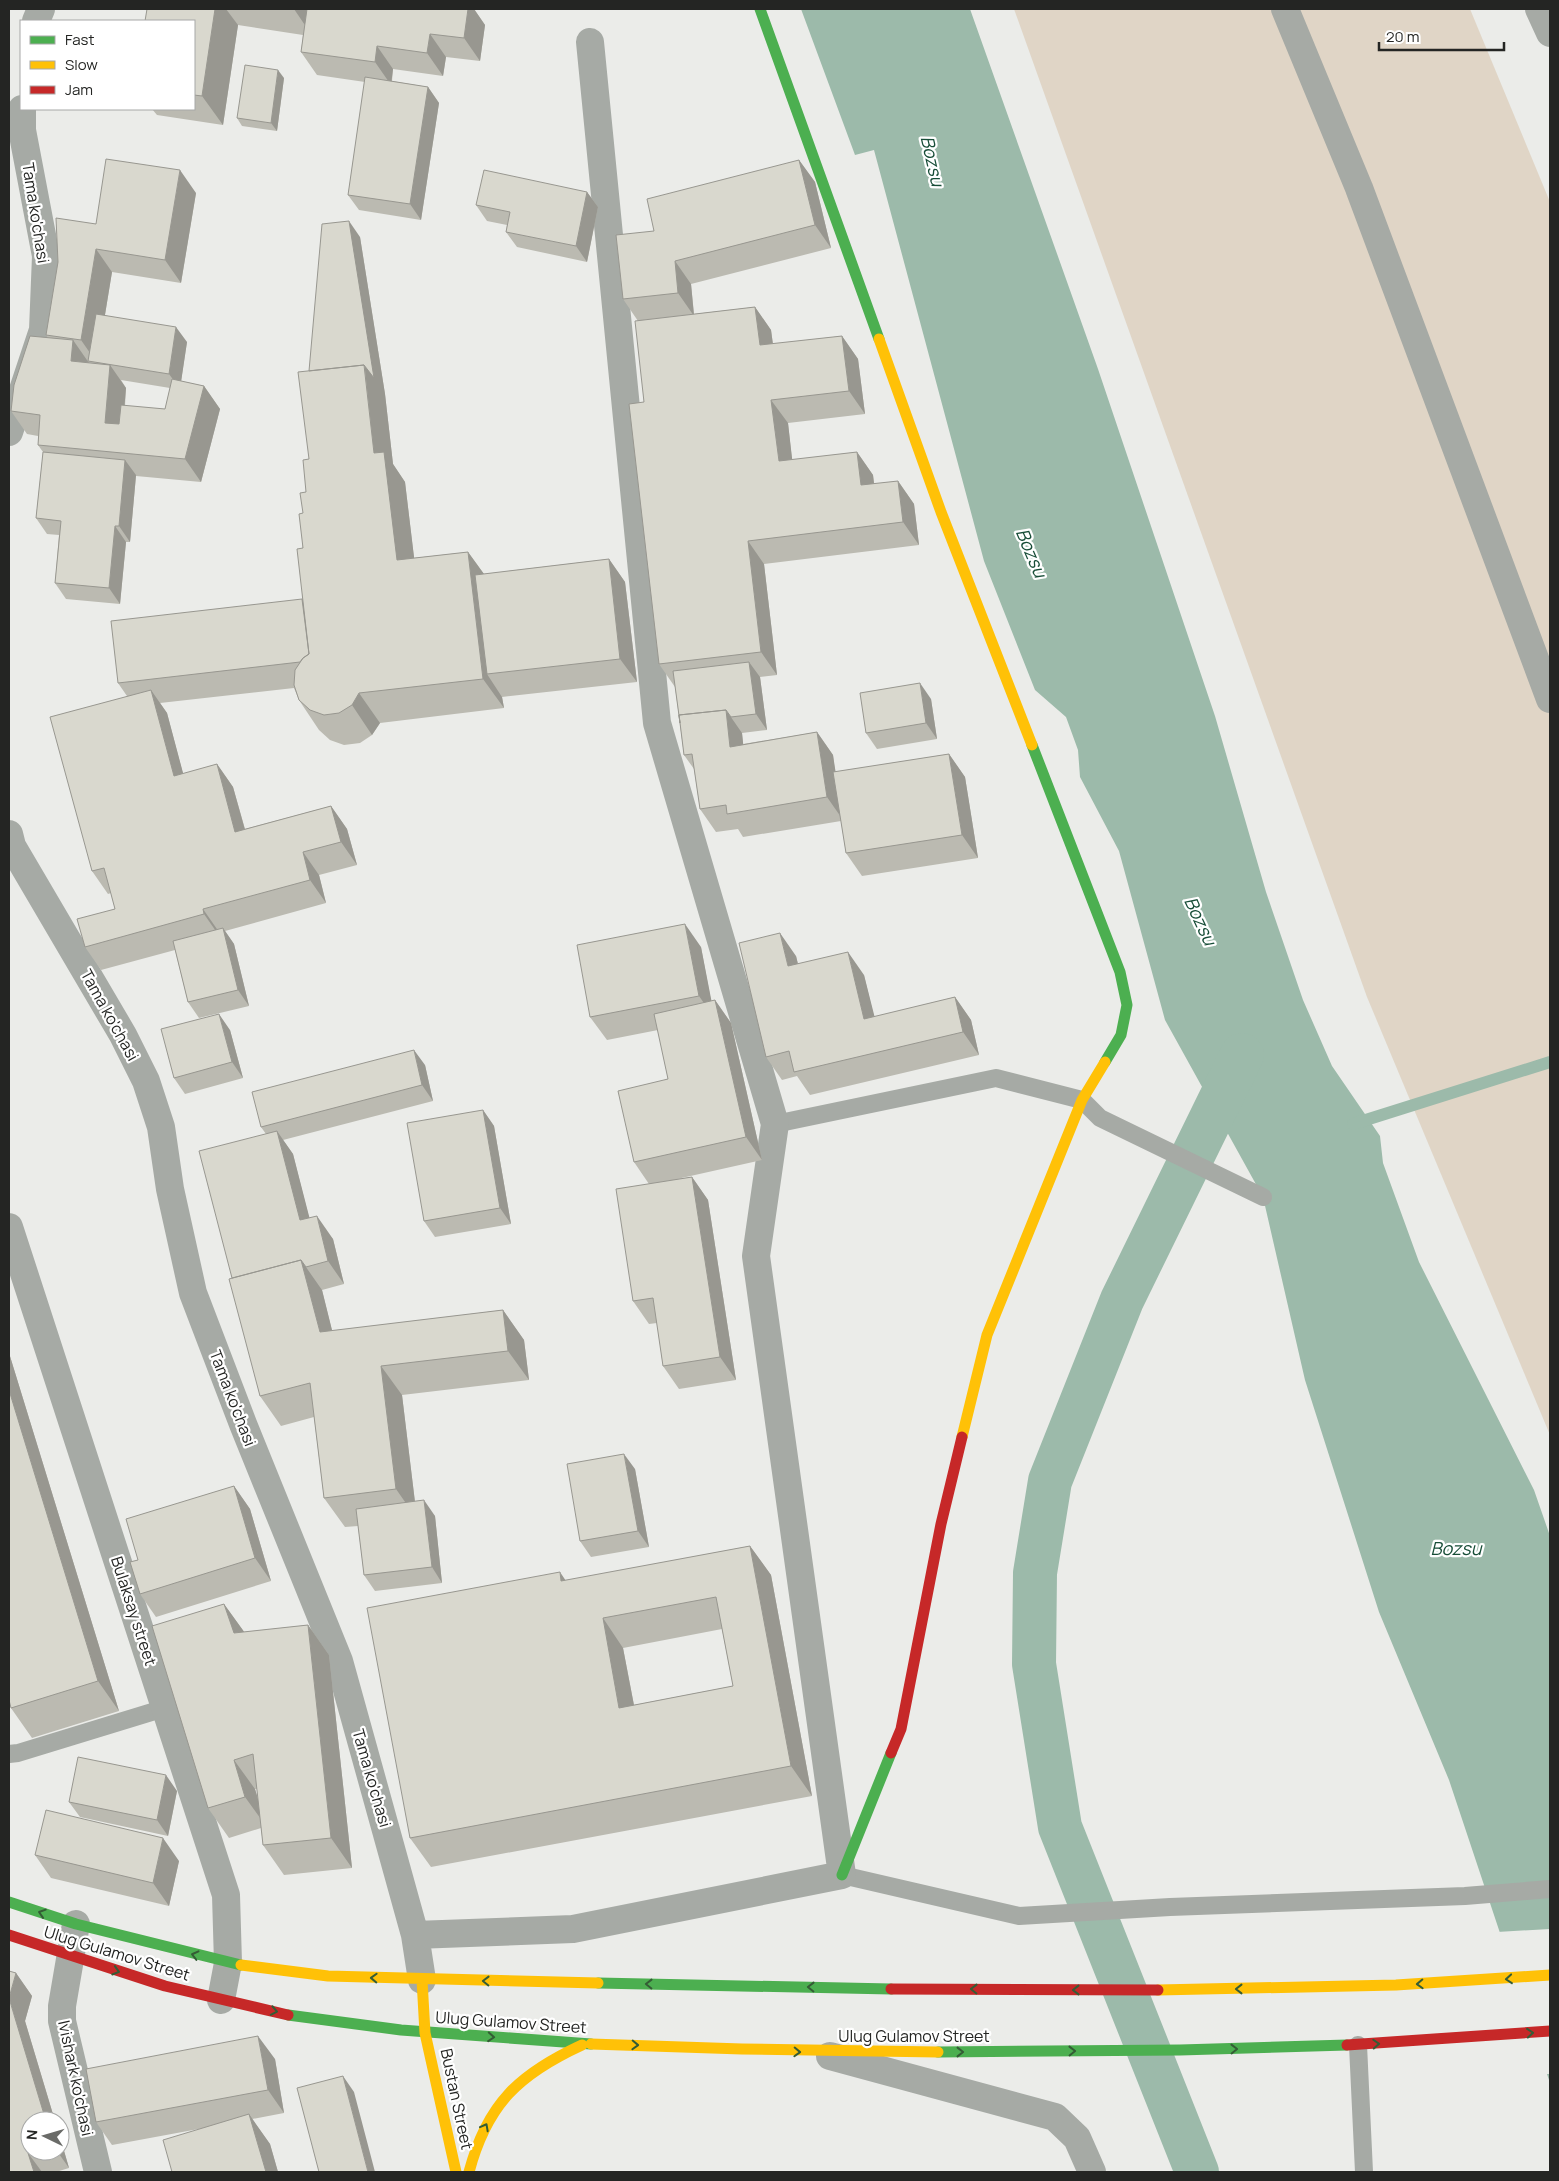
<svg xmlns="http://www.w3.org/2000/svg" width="1559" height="2181" font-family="Manrope,sans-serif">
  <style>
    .green { fill: #e0d5c6 }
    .water { fill: #9cbaaa }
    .pier { fill: #ebece9 }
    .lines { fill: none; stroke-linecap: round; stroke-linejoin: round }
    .stream { stroke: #9cbaaa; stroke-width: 12 }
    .canal { stroke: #9cbaaa; stroke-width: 44 }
    .lane { stroke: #a6aaa5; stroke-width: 18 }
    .street { stroke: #a6aaa5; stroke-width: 28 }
    .fast { stroke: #4caf50; stroke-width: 11 }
    .slow { stroke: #ffc107; stroke-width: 11 }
    .jam { stroke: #c62828; stroke-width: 11 }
    .wall { fill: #bbbab1; fill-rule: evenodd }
    .shaded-wall { fill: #989790 }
    .building { fill: #d9d8ce; stroke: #989790; fill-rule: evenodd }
    .oneway { stroke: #345c35 }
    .labels { text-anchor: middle; stroke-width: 4.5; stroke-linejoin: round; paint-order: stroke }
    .street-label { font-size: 16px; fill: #242523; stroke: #fff }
    .water-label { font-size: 18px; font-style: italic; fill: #174d37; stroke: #fff }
  </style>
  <rect width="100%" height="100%" fill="#ebece9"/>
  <path class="green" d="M 1014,9 L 1470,9 L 1550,202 L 1550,1435 L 1367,997 Z"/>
  <path class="water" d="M 801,9 L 970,9 L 1098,369 L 1215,716 L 1266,892 L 1303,1000 L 1332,1066 L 1380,1136 L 1383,1163 L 1419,1262 L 1534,1490 L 1550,1536 L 1550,2083 L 1449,1780 L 1379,1612 L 1305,1380 L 1263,1197 L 1165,1020 L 1119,851 L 1080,777 L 1078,750 L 1066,717 L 1035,690 L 984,561 L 874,150 L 855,155 Z"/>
  <path class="pier" d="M 1550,1929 L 1550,2074 L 1545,2074 L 1497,1932 Z"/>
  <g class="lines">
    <path class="stream" d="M 1353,1124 L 1550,1062"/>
    <path class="canal" d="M 1197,2172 L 1060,1827 L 1034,1664 L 1035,1573 L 1050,1481 L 1122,1300 L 1242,1055"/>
    <path class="lane" d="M 775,1124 L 996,1078 L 1082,1100 L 1100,1118 L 1263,1197
      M 9,1754 L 18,1753 L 165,1708
      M 842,1875 L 1019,1916 L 1170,1907 L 1465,1896 L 1550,1889
      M 1358,2045 L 1364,2172"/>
    <path class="street" d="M 1285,9 L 1359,188 L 1550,699
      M 1539,9 L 1550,33
      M 36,21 L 41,9
      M 9,432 L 43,330 L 46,256 L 22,130 L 22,109
      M 9,834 L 12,846 L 123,1035 L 146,1081 L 161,1127 L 170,1189 L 193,1293 L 243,1424 L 339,1661 L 415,1935 L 422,1980
      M 9,1227 L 226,1895 L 228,1963 L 221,2000
      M 76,1924 L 62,2006 L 62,2021 L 98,2172
      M 415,1935 L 573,1929 L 842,1875 L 756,1256 L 775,1124 L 657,723 L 590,42
      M 830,2056 L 1055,2117 L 1077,2138 L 1092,2172"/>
    <path class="fast" d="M 760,9 L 879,339
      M 1032,745 L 1120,972 L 1127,1005 L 1121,1035 L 1105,1062
      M 842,1875 L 891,1753
      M 9,1902 L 76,1924 L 241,1965
      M 598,1983 L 891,1989
      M 288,2015 L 401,2030 L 591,2044
      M 938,2052 L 1180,2050 L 1347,2045"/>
    <path class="slow" d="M 879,339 L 941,512 L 1032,745
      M 962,1437 L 987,1335 L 1082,1100 L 1105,1062
      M 241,1965 L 328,1976 L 598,1983
      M 422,1980 L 425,2033 L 456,2172
      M 1158,1990 L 1396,1985 L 1550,1975
      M 591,2044 L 742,2049 L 938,2052
      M 469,2172 C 487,2104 519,2074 582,2045"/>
    <path class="jam" d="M 891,1753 L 901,1729 L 941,1524 L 962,1437
      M 9,1935 L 165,1986 L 288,2015
      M 891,1989 L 1158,1990
      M 1347,2045 L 1550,2031"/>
  </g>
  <path class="wall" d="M 144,9 L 474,9 L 485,25 L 480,61 L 446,57 L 443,76 L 393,69 L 392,81 L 428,87 L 439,103 L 421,220 L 359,210 L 348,195 L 365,82 L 317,75 L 301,52 L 303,35 L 238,25 L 223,125 L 157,115 L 152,109 L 194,109 L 194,21 Z
    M 284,78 L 277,131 L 242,126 L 237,118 Z
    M 799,160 L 815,182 L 831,248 L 691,284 L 694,314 L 755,307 L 771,330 L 773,344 L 842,336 L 858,359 L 865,414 L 788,423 L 792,460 L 857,452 L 873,475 L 874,484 L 898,481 L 914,504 L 919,545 L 764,564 L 777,675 L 760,677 L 767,730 L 742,733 L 743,744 L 817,732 L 833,755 L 835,772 L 949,754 L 965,777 L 978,858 L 862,876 L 846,853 L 841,821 L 743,837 L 738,829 L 716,832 L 700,809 L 694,769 L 684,755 L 675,687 L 659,664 L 644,402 L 638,321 L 623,299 L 654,231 Z
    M 587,192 L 598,207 L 587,262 L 517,247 L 506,232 L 507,225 L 487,221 L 476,205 Z
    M 196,193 L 181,283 L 112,272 L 105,315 L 187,342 L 181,381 L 204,386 L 220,409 L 201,482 L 136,476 L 130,542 L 126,542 L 120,604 L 66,599 L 55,583 L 59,535 L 47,534 L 36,518 L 43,452 L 38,445 L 38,436 L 27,434 L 11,411 L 48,338 L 46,335 L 96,224 ZM 121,380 L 170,388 L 165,409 L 125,406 L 126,388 Z
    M 360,237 L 385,394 L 393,464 L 405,482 L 414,558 L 468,552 L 484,574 L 609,559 L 625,582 L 637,682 L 502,697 L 504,708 L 380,723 L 372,735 L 360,743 L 344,745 L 330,740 L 319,730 L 299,700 L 294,688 L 160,703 L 167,713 L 183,774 L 217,764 L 233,787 L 245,829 L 331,806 L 347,829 L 357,865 L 319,875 L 326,903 L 225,931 L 234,944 L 249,1006 L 199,1018 L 188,1002 L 175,950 L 101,970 L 85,947 L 115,909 L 111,893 L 108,894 L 92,871 L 127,696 L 118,683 L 302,599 L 303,513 L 306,492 L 309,459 L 309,371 Z
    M 931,699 L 937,739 L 877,749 L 866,733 Z
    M 701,947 L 711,1001 L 715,1000 L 731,1023 L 762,1160 L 677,1179 L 692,1177 L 708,1200 L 736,1380 L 679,1389 L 663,1366 L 657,1323 L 649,1324 L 633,1301 L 649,1184 L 634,1162 L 668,1079 L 658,1030 L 607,1040 L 590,1017 Z
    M 796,956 L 798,964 L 864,975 L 874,1017 L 955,997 L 971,1020 L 979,1055 L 810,1095 L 797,1076 L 782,1080 L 766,1057 Z
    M 230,1030 L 243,1078 L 185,1094 L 174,1078 Z
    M 425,1065 L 433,1101 L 283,1140 L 293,1154 L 309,1218 L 333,1239 L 344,1284 L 322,1290 L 332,1331 L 503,1310 L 524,1340 L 529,1380 L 402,1395 L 415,1502 L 435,1516 L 442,1583 L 375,1591 L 364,1575 L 358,1526 L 345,1527 L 324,1498 L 314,1417 L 281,1426 L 260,1396 L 232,1278 L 266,1134 L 261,1127 Z
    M 483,1110 L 494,1126 L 511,1224 L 435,1237 L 424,1221 Z
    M 9,1353 L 119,1711 L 32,1738 L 11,1708 Z
    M 635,1469 L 649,1547 L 591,1557 L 580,1541 Z
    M 234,1486 L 250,1509 L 271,1581 L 156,1617 L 140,1594 L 138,1560 Z
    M 750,1546 L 771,1575 L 812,1796 L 431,1867 L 410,1838 L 565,1581 ZM 722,1629 L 733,1686 L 634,1705 L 623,1648 Z
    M 224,1604 L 244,1632 L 308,1625 L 329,1655 L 352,1868 L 284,1875 L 263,1845 L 261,1828 L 229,1838 L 208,1808 ZM 255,1789 L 257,1789 L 258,1799 Z
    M 177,1791 L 168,1836 L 80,1817 L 69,1802 Z
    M 35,1855 L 179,1861 L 169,1906 L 51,1878 Z
    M 16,1973 L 32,1996 L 25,2021 L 55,2121 L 30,2121 L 30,2151 L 60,2151 L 60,2137 L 69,2168 L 56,2172 L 9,2172 Z
    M 275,2059 L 284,2113 L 252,2119 L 270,2144 L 278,2172 L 172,2172 L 204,2128 L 112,2145 L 96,2122 Z"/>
  <path class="shaded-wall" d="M 215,9 L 226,9 L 238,25 L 223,125 L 202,96 Z
    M 294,9 L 317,9 L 313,37 Z
    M 468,9 L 474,9 L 485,25 L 480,61 L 464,38 Z
    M 430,34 L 446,57 L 443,76 L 427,53 Z
    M 377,46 L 393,69 L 391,85 L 375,62 Z
    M 278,70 L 284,78 L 277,131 L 271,123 Z
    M 428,87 L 439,103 L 421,220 L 410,204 Z
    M 799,160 L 815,182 L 831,248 L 815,225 Z
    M 180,170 L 196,193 L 181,283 L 165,260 Z
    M 587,192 L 598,207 L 587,262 L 576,246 Z
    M 349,221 L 360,237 L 385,394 L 393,464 L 405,482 L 418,590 L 397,560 L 374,453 Z
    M 96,249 L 112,272 L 97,363 L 81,340 Z
    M 675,261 L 691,284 L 694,316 L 678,293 Z
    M 755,307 L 771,330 L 776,368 L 760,345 Z
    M 176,327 L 187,342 L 180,389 L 169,374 Z
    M 842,336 L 858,359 L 865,414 L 849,391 Z
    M 73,340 L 89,363 L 71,361 Z
    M 110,365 L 126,388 L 121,446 L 105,423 Z
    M 204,386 L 220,409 L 201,482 L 185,459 Z
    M 771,400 L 788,423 L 795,484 L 779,461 Z
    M 857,452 L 873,475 L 877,508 L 861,485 Z
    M 125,460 L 136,475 L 130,542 L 119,526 Z
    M 898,481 L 914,504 L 919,545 L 903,522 Z
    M 115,526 L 126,542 L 120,604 L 109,588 Z
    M 748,541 L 764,564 L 777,675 L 761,652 Z
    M 468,552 L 489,581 L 487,674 L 502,697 L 504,708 L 483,679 Z
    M 609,559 L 625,582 L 637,682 L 620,659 Z
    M 749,662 L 760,677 L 767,730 L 756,714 Z
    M 920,683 L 931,699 L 937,739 L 926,723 Z
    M 151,690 L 167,713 L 190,799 L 174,776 Z
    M 359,693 L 380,723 L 372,735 L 352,705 Z
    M 726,710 L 742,733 L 746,770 L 730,747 Z
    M 817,732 L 833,755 L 843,820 L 827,797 Z
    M 949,754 L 965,777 L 978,858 L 962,835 Z
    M 217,764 L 233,787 L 252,855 L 235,832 Z
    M 331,806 L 347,829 L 357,865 L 341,842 Z
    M 303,852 L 319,875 L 326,903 L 310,880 Z
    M 203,909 L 219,932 L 220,937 L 204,914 Z
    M 685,924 L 701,947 L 715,1019 L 699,996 Z
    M 223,928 L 234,944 L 249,1006 L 238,990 Z
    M 780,933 L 796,956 L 804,989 L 788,966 Z
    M 848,952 L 864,975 L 881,1042 L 864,1019 Z
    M 955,997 L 971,1020 L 979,1055 L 963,1032 Z
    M 715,1000 L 731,1023 L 762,1160 L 746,1137 Z
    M 219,1014 L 230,1030 L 243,1078 L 232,1062 Z
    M 414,1050 L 425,1065 L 433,1101 L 422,1085 Z
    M 483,1110 L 494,1126 L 511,1224 L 500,1208 Z
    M 277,1131 L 293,1154 L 316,1243 L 300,1220 Z
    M 692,1177 L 708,1200 L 736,1380 L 720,1357 Z
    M 317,1216 L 333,1239 L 344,1284 L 328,1261 Z
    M 301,1260 L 322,1290 L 340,1362 L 320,1332 Z
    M 503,1310 L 524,1340 L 529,1380 L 508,1351 Z
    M 9,1353 L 119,1711 L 98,1681 L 9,1390 Z
    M 381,1366 L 402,1395 L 417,1519 L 396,1489 Z
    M 624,1454 L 635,1469 L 649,1547 L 638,1531 Z
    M 234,1486 L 250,1509 L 271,1581 L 255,1558 Z
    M 424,1500 L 435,1516 L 442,1583 L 432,1567 Z
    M 750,1546 L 771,1575 L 812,1796 L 791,1766 Z
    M 560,1572 L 580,1602 L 561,1581 Z
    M 224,1604 L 245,1633 L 234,1633 Z
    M 603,1618 L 623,1648 L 640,1737 L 619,1708 Z
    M 308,1625 L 329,1655 L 352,1868 L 331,1838 Z
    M 234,1760 L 255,1789 L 266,1826 L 245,1797 Z
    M 166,1775 L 177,1791 L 168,1836 L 157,1820 Z
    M 163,1838 L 179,1861 L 169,1906 L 153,1883 Z
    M 16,1973 L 32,1996 L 25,2021 L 55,2121 L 46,2121 L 9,1998 Z
    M 258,2036 L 275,2059 L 284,2113 L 268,2090 Z
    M 343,2076 L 354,2092 L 375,2172 L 368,2172 Z
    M 249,2114 L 270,2144 L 278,2172 L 266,2172 Z
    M 60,2137 L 69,2168 L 57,2151 L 60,2151 Z
    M 28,2153 L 42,2172 L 34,2172 Z"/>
  <path class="building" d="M 147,9 L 215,9 L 202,96 L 194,95 L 194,21 L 145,21 Z
    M 307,9 L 468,9 L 464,38 L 430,34 L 427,53 L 377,46 L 375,62 L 301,52 Z
    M 245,65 L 278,70 L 271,123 L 237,118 Z
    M 365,77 L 428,87 L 410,204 L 348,195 Z
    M 106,159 L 180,170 L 165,260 L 96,249 L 81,340 L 46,335 L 58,262 L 56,218 L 96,224 Z
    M 799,160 L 815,225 L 675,261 L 678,293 L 623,299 L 616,235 L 654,231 L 647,199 Z
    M 484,170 L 587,192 L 576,246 L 506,232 L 510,212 L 476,205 Z
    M 349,221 L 374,378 L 364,365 L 309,371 L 322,224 Z
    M 755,307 L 760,345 L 842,336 L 849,391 L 771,400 L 779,461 L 857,452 L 861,485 L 898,481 L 903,522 L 748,541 L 761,652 L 659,664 L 629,404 L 644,402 L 635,321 Z
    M 96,314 L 176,327 L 169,374 L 88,361 Z
    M 30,336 L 73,340 L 71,361 L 110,365 L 105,423 L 119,424 L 121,405 L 165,409 L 172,379 L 204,386 L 185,459 L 38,445 L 40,415 L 11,411 L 14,385 Z
    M 364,365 L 374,453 L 384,452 L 397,560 L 468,552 L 483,679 L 359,693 L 352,705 L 339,713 L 324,715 L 310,710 L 299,700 L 294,685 L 295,670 L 303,658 L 309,654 L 297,549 L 303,548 L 299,514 L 303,513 L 300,493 L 306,492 L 303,460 L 309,459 L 298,372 Z
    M 43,452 L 125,460 L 119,526 L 115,526 L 109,588 L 55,583 L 61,521 L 36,518 Z
    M 609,559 L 620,659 L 487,674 L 475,575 Z
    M 302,599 L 309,654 L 303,658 L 300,662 L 118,683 L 111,621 Z
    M 749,662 L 756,714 L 731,717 L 726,710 L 679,715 L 680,723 L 673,671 Z
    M 920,683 L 926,723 L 866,733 L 860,693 Z
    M 151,690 L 174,776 L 217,764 L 235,832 L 331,806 L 341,842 L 303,852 L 310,880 L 203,909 L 204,914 L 85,947 L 77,919 L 115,909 L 104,868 L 92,871 L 50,717 Z
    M 726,710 L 730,747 L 817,732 L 827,797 L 727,814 L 726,805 L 700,809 L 692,754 L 684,755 L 679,715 Z
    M 949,754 L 962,835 L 846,853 L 833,772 Z
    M 685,924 L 699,996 L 590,1017 L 577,945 Z
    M 223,928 L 238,990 L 188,1002 L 173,941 Z
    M 780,933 L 788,966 L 848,952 L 864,1019 L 955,997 L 963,1032 L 794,1072 L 789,1051 L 766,1057 L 739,943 Z
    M 715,1000 L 746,1137 L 634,1162 L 618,1091 L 668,1079 L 654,1014 Z
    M 219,1014 L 232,1062 L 174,1078 L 161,1029 Z
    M 414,1050 L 422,1085 L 261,1127 L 252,1092 Z
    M 483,1110 L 500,1208 L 424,1221 L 407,1123 Z
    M 277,1131 L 300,1220 L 317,1216 L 328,1261 L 306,1267 L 301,1260 L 232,1278 L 199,1151 Z
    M 692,1177 L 720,1357 L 663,1366 L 653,1298 L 633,1301 L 616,1189 Z
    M 301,1260 L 320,1332 L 503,1310 L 508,1351 L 381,1366 L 396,1489 L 324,1498 L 310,1383 L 260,1396 L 229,1279 Z
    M 9,1390 L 98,1681 L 11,1708 L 9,1700 Z
    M 624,1454 L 638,1531 L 580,1541 L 567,1464 Z
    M 234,1486 L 255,1558 L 140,1594 L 130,1562 L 138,1560 L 126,1519 Z
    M 424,1500 L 432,1567 L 364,1575 L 356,1509 Z
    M 750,1546 L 791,1766 L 410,1838 L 367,1608 L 560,1572 L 561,1581 ZM 716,1597 L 733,1686 L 619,1708 L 603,1618 Z
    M 224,1604 L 234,1633 L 308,1625 L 331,1838 L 263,1845 L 253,1754 L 234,1760 L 245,1797 L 208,1808 L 152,1626 Z
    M 78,1757 L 166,1775 L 157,1820 L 69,1802 Z
    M 46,1810 L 163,1838 L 153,1883 L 35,1855 Z
    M 9,1971 L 16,1973 L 9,1998 L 46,2121 L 30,2121 L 30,2151 L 35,2151 L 28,2153 L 34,2172 L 9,2172 Z
    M 258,2036 L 268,2090 L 96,2122 L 86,2069 Z
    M 343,2076 L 368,2172 L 319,2172 L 297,2088 Z
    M 249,2114 L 266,2172 L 172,2172 L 163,2140 Z"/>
  <defs><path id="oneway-chevron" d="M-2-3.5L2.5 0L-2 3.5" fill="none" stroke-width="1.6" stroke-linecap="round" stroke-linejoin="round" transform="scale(1.25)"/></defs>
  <g class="oneway">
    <use href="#oneway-chevron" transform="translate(42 1913) rotate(-162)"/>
    <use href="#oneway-chevron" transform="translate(195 1955) rotate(-166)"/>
    <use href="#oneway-chevron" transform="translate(116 1971) rotate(17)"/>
    <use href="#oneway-chevron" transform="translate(374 1978) rotate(-178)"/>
    <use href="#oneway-chevron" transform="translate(1509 1979) rotate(175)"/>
    <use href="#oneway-chevron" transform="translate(486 1981) rotate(-179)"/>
    <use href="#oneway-chevron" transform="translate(649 1984) rotate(-179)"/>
    <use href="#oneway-chevron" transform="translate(1420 1984) rotate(178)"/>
    <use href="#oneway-chevron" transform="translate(811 1987) rotate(-179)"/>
    <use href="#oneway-chevron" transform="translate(974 1989) rotate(-179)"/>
    <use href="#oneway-chevron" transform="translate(1239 1989) rotate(180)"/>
    <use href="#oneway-chevron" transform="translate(1076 1990) rotate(180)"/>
    <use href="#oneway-chevron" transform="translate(274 2011) rotate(11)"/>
    <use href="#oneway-chevron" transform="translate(1530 2033) rotate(-5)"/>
    <use href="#oneway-chevron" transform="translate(491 2037) rotate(4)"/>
    <use href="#oneway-chevron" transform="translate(1376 2044) rotate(-3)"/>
    <use href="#oneway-chevron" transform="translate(635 2045) rotate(2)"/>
    <use href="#oneway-chevron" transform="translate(1234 2049) rotate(-1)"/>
    <use href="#oneway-chevron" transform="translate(1072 2051) rotate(-1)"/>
    <use href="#oneway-chevron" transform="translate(797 2052) rotate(2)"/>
    <use href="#oneway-chevron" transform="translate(960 2052)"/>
    <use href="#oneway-chevron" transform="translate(485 2127) rotate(-62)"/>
  </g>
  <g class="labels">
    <g class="street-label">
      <text transform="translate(36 213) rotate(81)" y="6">Tama ko'chasi</text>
      <text transform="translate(110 1015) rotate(61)" y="6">Tama ko'chasi</text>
      <text transform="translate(233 1398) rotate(69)" y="6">Tama ko'chasi</text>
      <text transform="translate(134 1611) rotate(72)" y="6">Bulaksay street</text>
      <text transform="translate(372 1778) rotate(74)" y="6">Tama ko'chasi</text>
      <text transform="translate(117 1953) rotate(17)" y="6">Ulug Gulamov Street</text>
      <text transform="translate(511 2022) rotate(4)" y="6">Ulug Gulamov Street</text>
      <text x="914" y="2042">Ulug Gulamov Street</text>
      <text transform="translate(76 2078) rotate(78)" y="6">Ivishark ko'chasi</text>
      <text transform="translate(457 2099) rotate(78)" y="6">Bustan Street</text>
    </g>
    <g class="water-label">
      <text transform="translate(932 161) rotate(77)" y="6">Bozsu</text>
      <text transform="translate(1031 553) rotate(67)" y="6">Bozsu</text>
      <text transform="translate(1200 921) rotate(65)" y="6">Bozsu</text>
      <text x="1456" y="1555">Bozsu</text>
    </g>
  </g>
  <rect width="1559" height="2181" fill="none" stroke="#242523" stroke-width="20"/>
  <rect x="20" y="20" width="175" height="90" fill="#ffffff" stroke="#a7a8a7"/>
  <rect x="30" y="36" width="25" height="8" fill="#4caf50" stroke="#a7a8a7"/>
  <text x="65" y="45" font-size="15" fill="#242523">Fast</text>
  <rect x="30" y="61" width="25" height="8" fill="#ffc107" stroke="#a7a8a7"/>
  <text x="65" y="70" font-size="15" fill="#242523">Slow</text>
  <rect x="30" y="86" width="25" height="8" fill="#c62828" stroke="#a7a8a7"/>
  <text x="65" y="95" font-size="15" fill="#242523">Jam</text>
  <g transform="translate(45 2136) rotate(275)"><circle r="24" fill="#ffffff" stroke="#a7a8a7"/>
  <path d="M0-4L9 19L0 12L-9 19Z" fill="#6a6b68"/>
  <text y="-8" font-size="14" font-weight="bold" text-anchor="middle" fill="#242523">N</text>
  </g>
  <path d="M1379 42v8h125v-8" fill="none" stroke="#242523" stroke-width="2.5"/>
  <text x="1386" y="42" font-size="15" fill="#242523" stroke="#ffffff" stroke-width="4" paint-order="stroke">20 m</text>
</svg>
